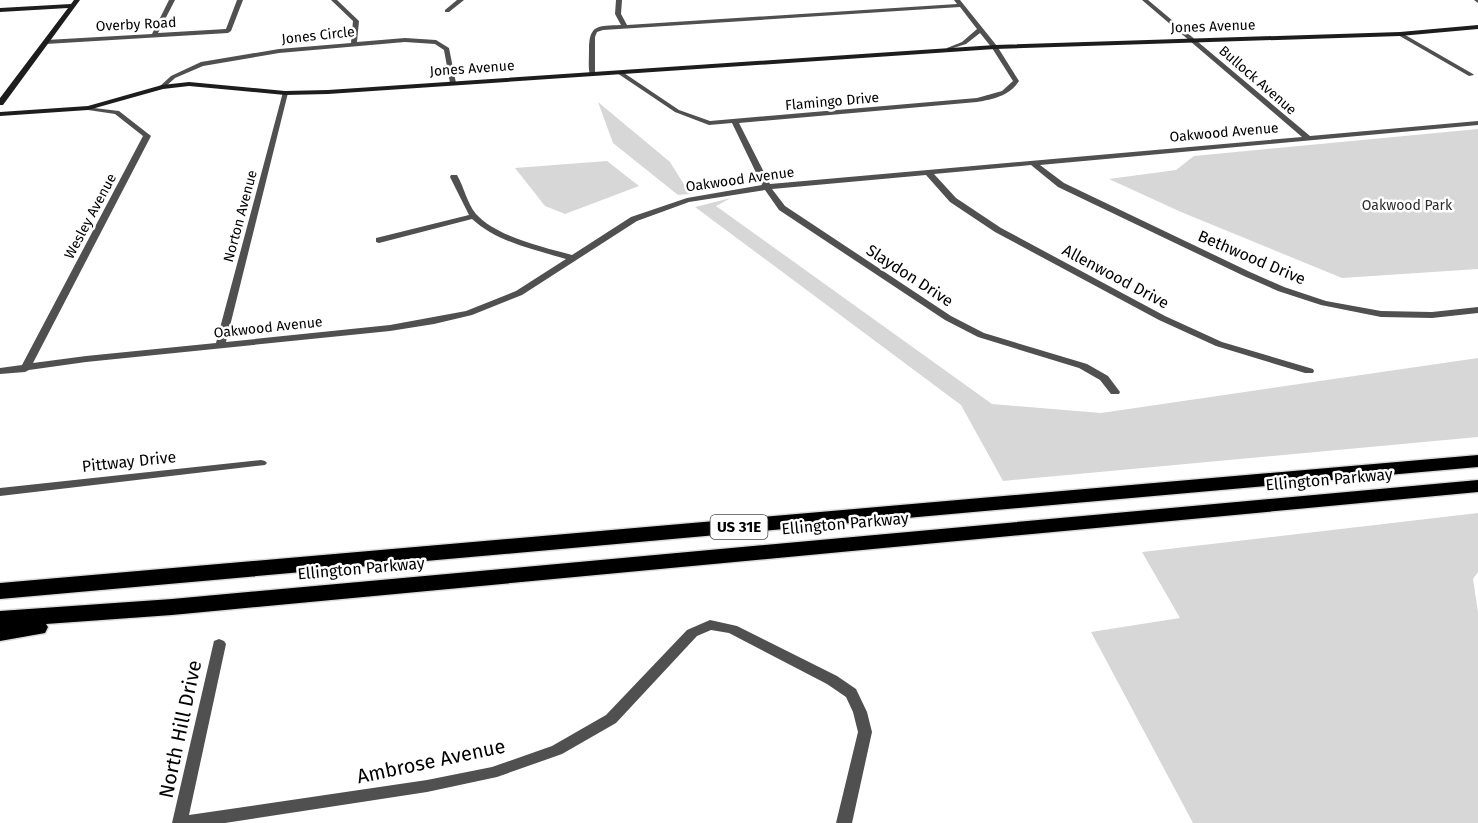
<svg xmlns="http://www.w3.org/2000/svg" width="1478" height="823" font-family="'Fira Sans',sans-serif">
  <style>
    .green { fill: #d7d7d7 }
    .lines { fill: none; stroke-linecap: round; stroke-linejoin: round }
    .highway-casing { stroke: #dbdbdb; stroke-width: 3 }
    .street { fill: #505050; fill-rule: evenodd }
    .secondary { fill: #1d1d1d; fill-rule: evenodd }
    .highway { fill: #000; fill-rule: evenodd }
    .labels { text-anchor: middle; stroke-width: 5; stroke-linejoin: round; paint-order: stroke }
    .far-street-label { font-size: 14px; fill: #000; stroke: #fff }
    .far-park-label { font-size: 14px; fill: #2e2e2e; stroke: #fff }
    .shield { fill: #fff; stroke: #4c4c4c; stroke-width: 1.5 }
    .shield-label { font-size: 15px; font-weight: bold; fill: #000 }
    .street-label { font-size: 16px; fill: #000; stroke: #fff }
    .near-street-label { font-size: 20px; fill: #000; stroke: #fff }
  </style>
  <rect width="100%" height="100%" fill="#fff"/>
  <path class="green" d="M 598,102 L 670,162 L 690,194 L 678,195 L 613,143 Z
    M 1478,129 L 1478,269 L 1342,278 L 1181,212 L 1109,179 L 1176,170 L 1194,156 Z
    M 607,161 L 639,186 L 565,214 L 545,206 L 515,168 Z
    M 731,198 L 716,206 L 992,404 L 1101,413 L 1478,358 L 1478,437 L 1003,481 L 961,405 L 695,207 Z
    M 1478,513 L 1478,572 L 1473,579 L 1478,612 L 1478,823 L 1193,823 L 1091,632 L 1180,618 L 1142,552 Z"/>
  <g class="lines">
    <g class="highway-casing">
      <path id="highway" d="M 1478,455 L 1478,467 L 0,599 L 0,583 Z
        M 1478,480 L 1478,492 L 172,615 L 46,624 L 48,627 L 45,633 L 0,641 L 0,611 L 172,599 Z"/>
    </g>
    <path class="street" d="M 169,0 L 175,0 L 158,33 L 226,29 L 237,0 L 243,0 L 231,31 L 228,33 L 46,44 L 43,42 L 46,40 L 152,34 Z
      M 331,0 L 337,0 L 359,21 L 357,42 L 405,38 L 436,40 L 449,48 L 456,83 L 453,85 L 450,83 L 444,50 L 435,44 L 405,42 L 279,53 L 203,66 L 175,78 L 164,88 L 159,87 L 171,76 L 201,62 L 279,49 L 351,43 L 353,21 Z
      M 457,0 L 464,0 L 449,12 L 445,12 L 445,10 Z
      M 616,0 L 622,0 L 621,14 L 627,25 L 957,4 L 954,0 L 960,0 L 997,46 L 1019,81 C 1009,96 994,99 977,102 L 739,123 L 770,184 L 1302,137 L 1142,0 L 1148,0 L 1310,136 L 1478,121 L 1478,125 L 1040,165 L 1064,183 L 1250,272 L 1284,287 L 1326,301 L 1381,311 L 1432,312 L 1478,307 L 1478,313 L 1432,318 L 1381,317 L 1321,305 L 1278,291 L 1244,276 L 1058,187 L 1031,165 L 934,174 L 956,198 L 1001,228 L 1165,316 L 1222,342 L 1313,369 L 1314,371 L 1313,373 L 1305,373 L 1216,346 L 1159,320 L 995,232 L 950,202 L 926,175 L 772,189 L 785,206 L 951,316 L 984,333 L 1087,364 L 1108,376 L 1120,392 L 1119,394 L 1111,394 L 1100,380 L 1079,368 L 978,337 L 945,320 L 779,210 L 765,190 L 689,202 L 637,221 L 522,295 L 472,315 L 434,324 L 390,331 L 86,362 L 29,370 L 25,372 L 0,374 L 0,368 L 22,365 L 143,136 L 115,114 L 88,110 L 86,109 L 86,107 L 119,111 L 151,136 L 33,363 L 86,356 L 216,343 L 283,92 L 288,93 L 226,342 L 390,325 L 466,311 L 516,291 L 566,259 C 535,250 497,242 472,219 L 379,243 L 376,242 L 376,238 L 469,215 L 450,177 L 451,175 L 457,175 C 464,187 467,203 476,214 C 497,237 543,247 572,255 L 631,217 L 687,198 L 762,185 L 732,123 L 709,125 L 675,112 L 617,73 L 617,71 L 621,71 L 679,110 L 710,121 L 977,98 L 1002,91 L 1013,81 L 992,48 L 980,33 L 966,44 L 947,50 L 947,48 L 962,42 L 977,29 L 960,7 L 603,30 L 597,32 L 595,37 L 595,74 L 590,75 C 588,68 589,59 589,50 C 589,24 598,26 621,25 L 615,14 Z
      M 1474,0 L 1478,0 L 1478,3 Z
      M 1400,32 L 1473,74 L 1474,75 L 1469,76 L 1398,35 L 1397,34 Z
      M 261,460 L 265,461 L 267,463 L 265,465 L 0,496 L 0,488 Z
      M 710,620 L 737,626 L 837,676 L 856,689 L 867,712 L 872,732 L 852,823 L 836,823 L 858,732 L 853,712 L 846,697 L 827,684 L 729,633 L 711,630 L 697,636 L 616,723 L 562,754 L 497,777 L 427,792 L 225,823 L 172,823 L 214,641 L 219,639 L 224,641 L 226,644 L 189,815 L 427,780 L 492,767 L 552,746 L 606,715 L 687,630 Z"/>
    <path class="secondary" d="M 74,0 L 80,0 L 3,105 L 0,105 L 0,98 L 68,8 L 0,12 L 0,8 L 71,4 Z
      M 1478,25 L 1478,29 L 1400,36 L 995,49 L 328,94 L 285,95 L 189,86 L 163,89 L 88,110 L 0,116 L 0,112 L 88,106 L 162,85 L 189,82 L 285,91 L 328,90 L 995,45 L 1400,32 Z"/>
    <use href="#highway" class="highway"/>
  </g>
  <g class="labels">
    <g class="far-street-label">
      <text transform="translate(136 24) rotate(-3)" y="5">Overby Road</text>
      <text transform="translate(1213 26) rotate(-2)" y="5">Jones Avenue</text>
      <text transform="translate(318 35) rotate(-6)" y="5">Jones Circle</text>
      <text transform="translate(472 68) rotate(-4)" y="5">Jones Avenue</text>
      <text transform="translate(1258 80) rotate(41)" y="5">Bullock Avenue</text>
      <text transform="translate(832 101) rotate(-5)" y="5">Flamingo Drive</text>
      <text transform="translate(1224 132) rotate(-5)" y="5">Oakwood Avenue</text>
      <text transform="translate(740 179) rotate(-8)" y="5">Oakwood Avenue</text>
      <text transform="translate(90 216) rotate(-62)" y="5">Wesley Avenue</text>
      <text transform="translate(240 216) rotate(-75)" y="5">Norton Avenue</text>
      <text transform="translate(268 327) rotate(-6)" y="5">Oakwood Avenue</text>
    </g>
    <g class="far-park-label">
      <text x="1407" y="210">Oakwood Park</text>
    </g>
    <rect class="shield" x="710.5" y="515" width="57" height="24" rx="4.5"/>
    <g class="shield-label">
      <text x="739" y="532">US 31E</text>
    </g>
    <g class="street-label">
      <text transform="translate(1252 257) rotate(23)" y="6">Bethwood Drive</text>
      <text transform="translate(910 275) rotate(33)" y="6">Slaydon Drive</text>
      <text transform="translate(1116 276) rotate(28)" y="6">Allenwood Drive</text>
      <text transform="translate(129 461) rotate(-6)" y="6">Pittway Drive</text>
      <text transform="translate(1329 479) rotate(-5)" y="6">Ellington Parkway</text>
      <text transform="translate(845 523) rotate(-5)" y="6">Ellington Parkway</text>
      <text transform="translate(361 568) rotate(-5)" y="6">Ellington Parkway</text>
    </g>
    <g class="near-street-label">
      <text transform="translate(180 729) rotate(-78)" y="7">North Hill Drive</text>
      <text transform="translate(431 761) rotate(-12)" y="7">Ambrose Avenue</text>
    </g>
  </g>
</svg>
